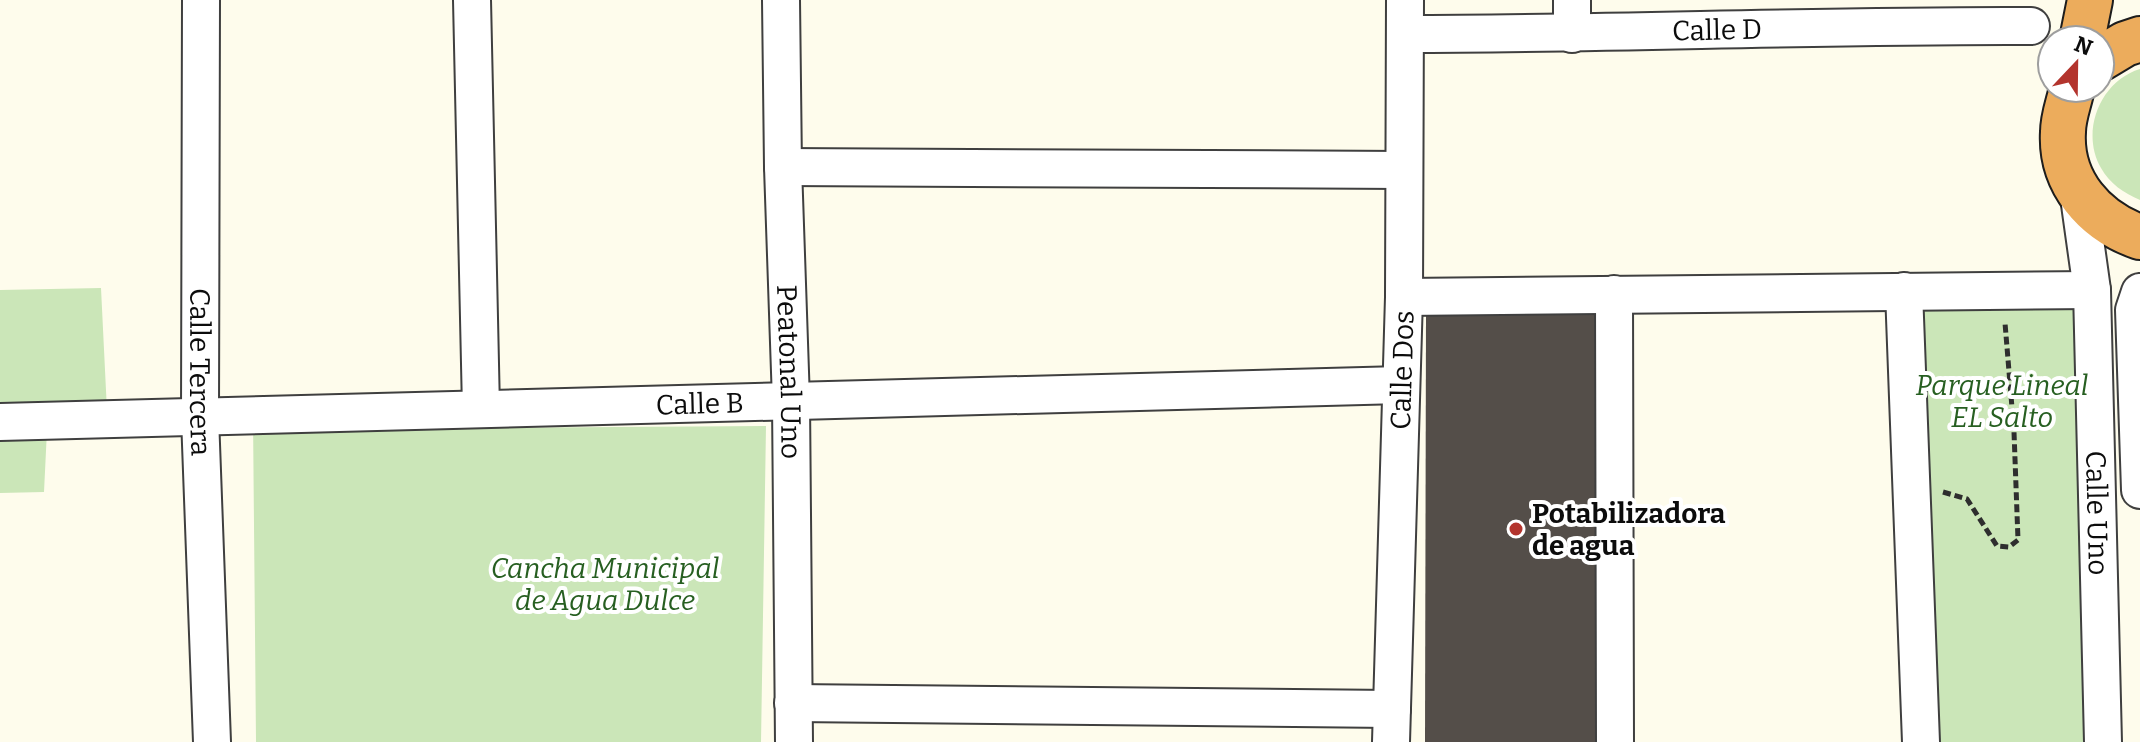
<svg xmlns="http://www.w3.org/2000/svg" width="2140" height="742" font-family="Bitter,serif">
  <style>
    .green { fill: #cbe6b8 }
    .building { fill: #544e49 }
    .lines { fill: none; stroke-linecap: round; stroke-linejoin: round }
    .minor-casing { stroke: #3f3f3f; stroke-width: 40 }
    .highway-casing { stroke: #1d1d1d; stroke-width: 48 }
    .path { stroke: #2e2e2e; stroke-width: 5; stroke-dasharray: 8 4; stroke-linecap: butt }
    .minor { stroke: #fff; stroke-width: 36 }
    .highway { stroke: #ecac5c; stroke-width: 44 }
    .poi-dot { fill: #b3342d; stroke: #fff; stroke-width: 3 }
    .labels { text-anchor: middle; stroke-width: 8; stroke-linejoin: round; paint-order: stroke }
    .street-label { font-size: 28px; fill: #0c0c0c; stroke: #fff }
    .park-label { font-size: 28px; font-style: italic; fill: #275f21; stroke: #fff }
    .poi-label { font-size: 28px; font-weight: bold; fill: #0c0c0c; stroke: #fff; text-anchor: start }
  </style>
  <rect width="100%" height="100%" fill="#fefcec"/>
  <path class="green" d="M 2140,69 L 2140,200 C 2124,193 2110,184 2101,168 C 2080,132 2100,81 2140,69 Z
    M 101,288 L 107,411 L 0,413 L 0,290 Z
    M 2092,290 L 2103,742 L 1921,742 L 1904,291 Z
    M 253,417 L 312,429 L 766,426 L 761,742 L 256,742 Z
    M 0,430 L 47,430 L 44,492 L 0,493 Z"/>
  <path class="building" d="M 1426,313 L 1605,315 L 1607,742 L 1425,742 Z"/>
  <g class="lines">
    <g class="minor-casing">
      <g id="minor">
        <path id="s1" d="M 201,0 L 200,417 L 212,742"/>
        <path d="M 472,0 L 481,409"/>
        <path id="s2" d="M 781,0 L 783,167 L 791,401 L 794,742"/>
        <path d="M 1572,0 L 1572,34"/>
        <path id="s3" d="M 1405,34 C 1613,34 1822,25 2031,26"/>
        <path d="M 783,167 L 1404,170"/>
        <path id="s4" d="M 2078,190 L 2092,290 L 2103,742"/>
        <path d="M 1904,291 L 1921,742"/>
        <path d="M 2140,292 L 2134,310 L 2140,490"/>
        <path d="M 1614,294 L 1615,742"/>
        <path d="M 1404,297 L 2092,290"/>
        <path id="s5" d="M 0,422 L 1401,385"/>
        <path d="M 793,703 L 1392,709"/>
        <path id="s6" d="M 1391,742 L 1404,297 L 1405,0"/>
      </g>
    </g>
    <g class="highway-casing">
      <path id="highway" d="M 2082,40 L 2090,0
        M 2100,59 L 2125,44 L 2140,39
        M 2072,88 C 2069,103 2063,117 2063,132 C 2060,182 2094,221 2140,237"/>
    </g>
    <path class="path" d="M 2011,394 L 2048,392 L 2063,382
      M 1943,492 L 1967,499 L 1997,546 L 2009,547 L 2018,540 L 2014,432 L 2005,323"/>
    <use href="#minor" class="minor"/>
    <use href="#highway" class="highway"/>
  </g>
  <circle class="poi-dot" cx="1516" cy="529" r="8"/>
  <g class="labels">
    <g class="street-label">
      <text dy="10" stroke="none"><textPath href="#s3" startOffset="312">Calle D</textPath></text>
      <text dy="10" stroke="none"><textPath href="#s1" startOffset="372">Calle Tercera</textPath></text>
      <text dy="10" stroke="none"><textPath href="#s2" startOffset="372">Peatonal Uno</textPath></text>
      <text dy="10" stroke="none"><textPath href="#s6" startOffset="372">Calle Dos</textPath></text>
      <text dy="10" stroke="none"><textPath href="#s5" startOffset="700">Calle B</textPath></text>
      <text dy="10" stroke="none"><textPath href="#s4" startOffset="324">Calle Uno</textPath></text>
    </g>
    <g class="park-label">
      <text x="2002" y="395">Parque Lineal<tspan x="2002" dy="32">EL Salto</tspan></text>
      <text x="605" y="578">Cancha Municipal<tspan x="605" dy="32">de Agua Dulce</tspan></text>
    </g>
    <g class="poi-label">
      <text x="1532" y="523">Potabilizadora<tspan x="1532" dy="32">de agua</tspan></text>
    </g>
  </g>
  <g transform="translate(2076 64) rotate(22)"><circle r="38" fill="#ffffff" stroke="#9e9e9e" stroke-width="2"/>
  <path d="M0-6L14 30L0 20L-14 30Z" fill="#b3342d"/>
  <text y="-12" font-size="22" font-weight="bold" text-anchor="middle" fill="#0c0c0c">N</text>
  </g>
</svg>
